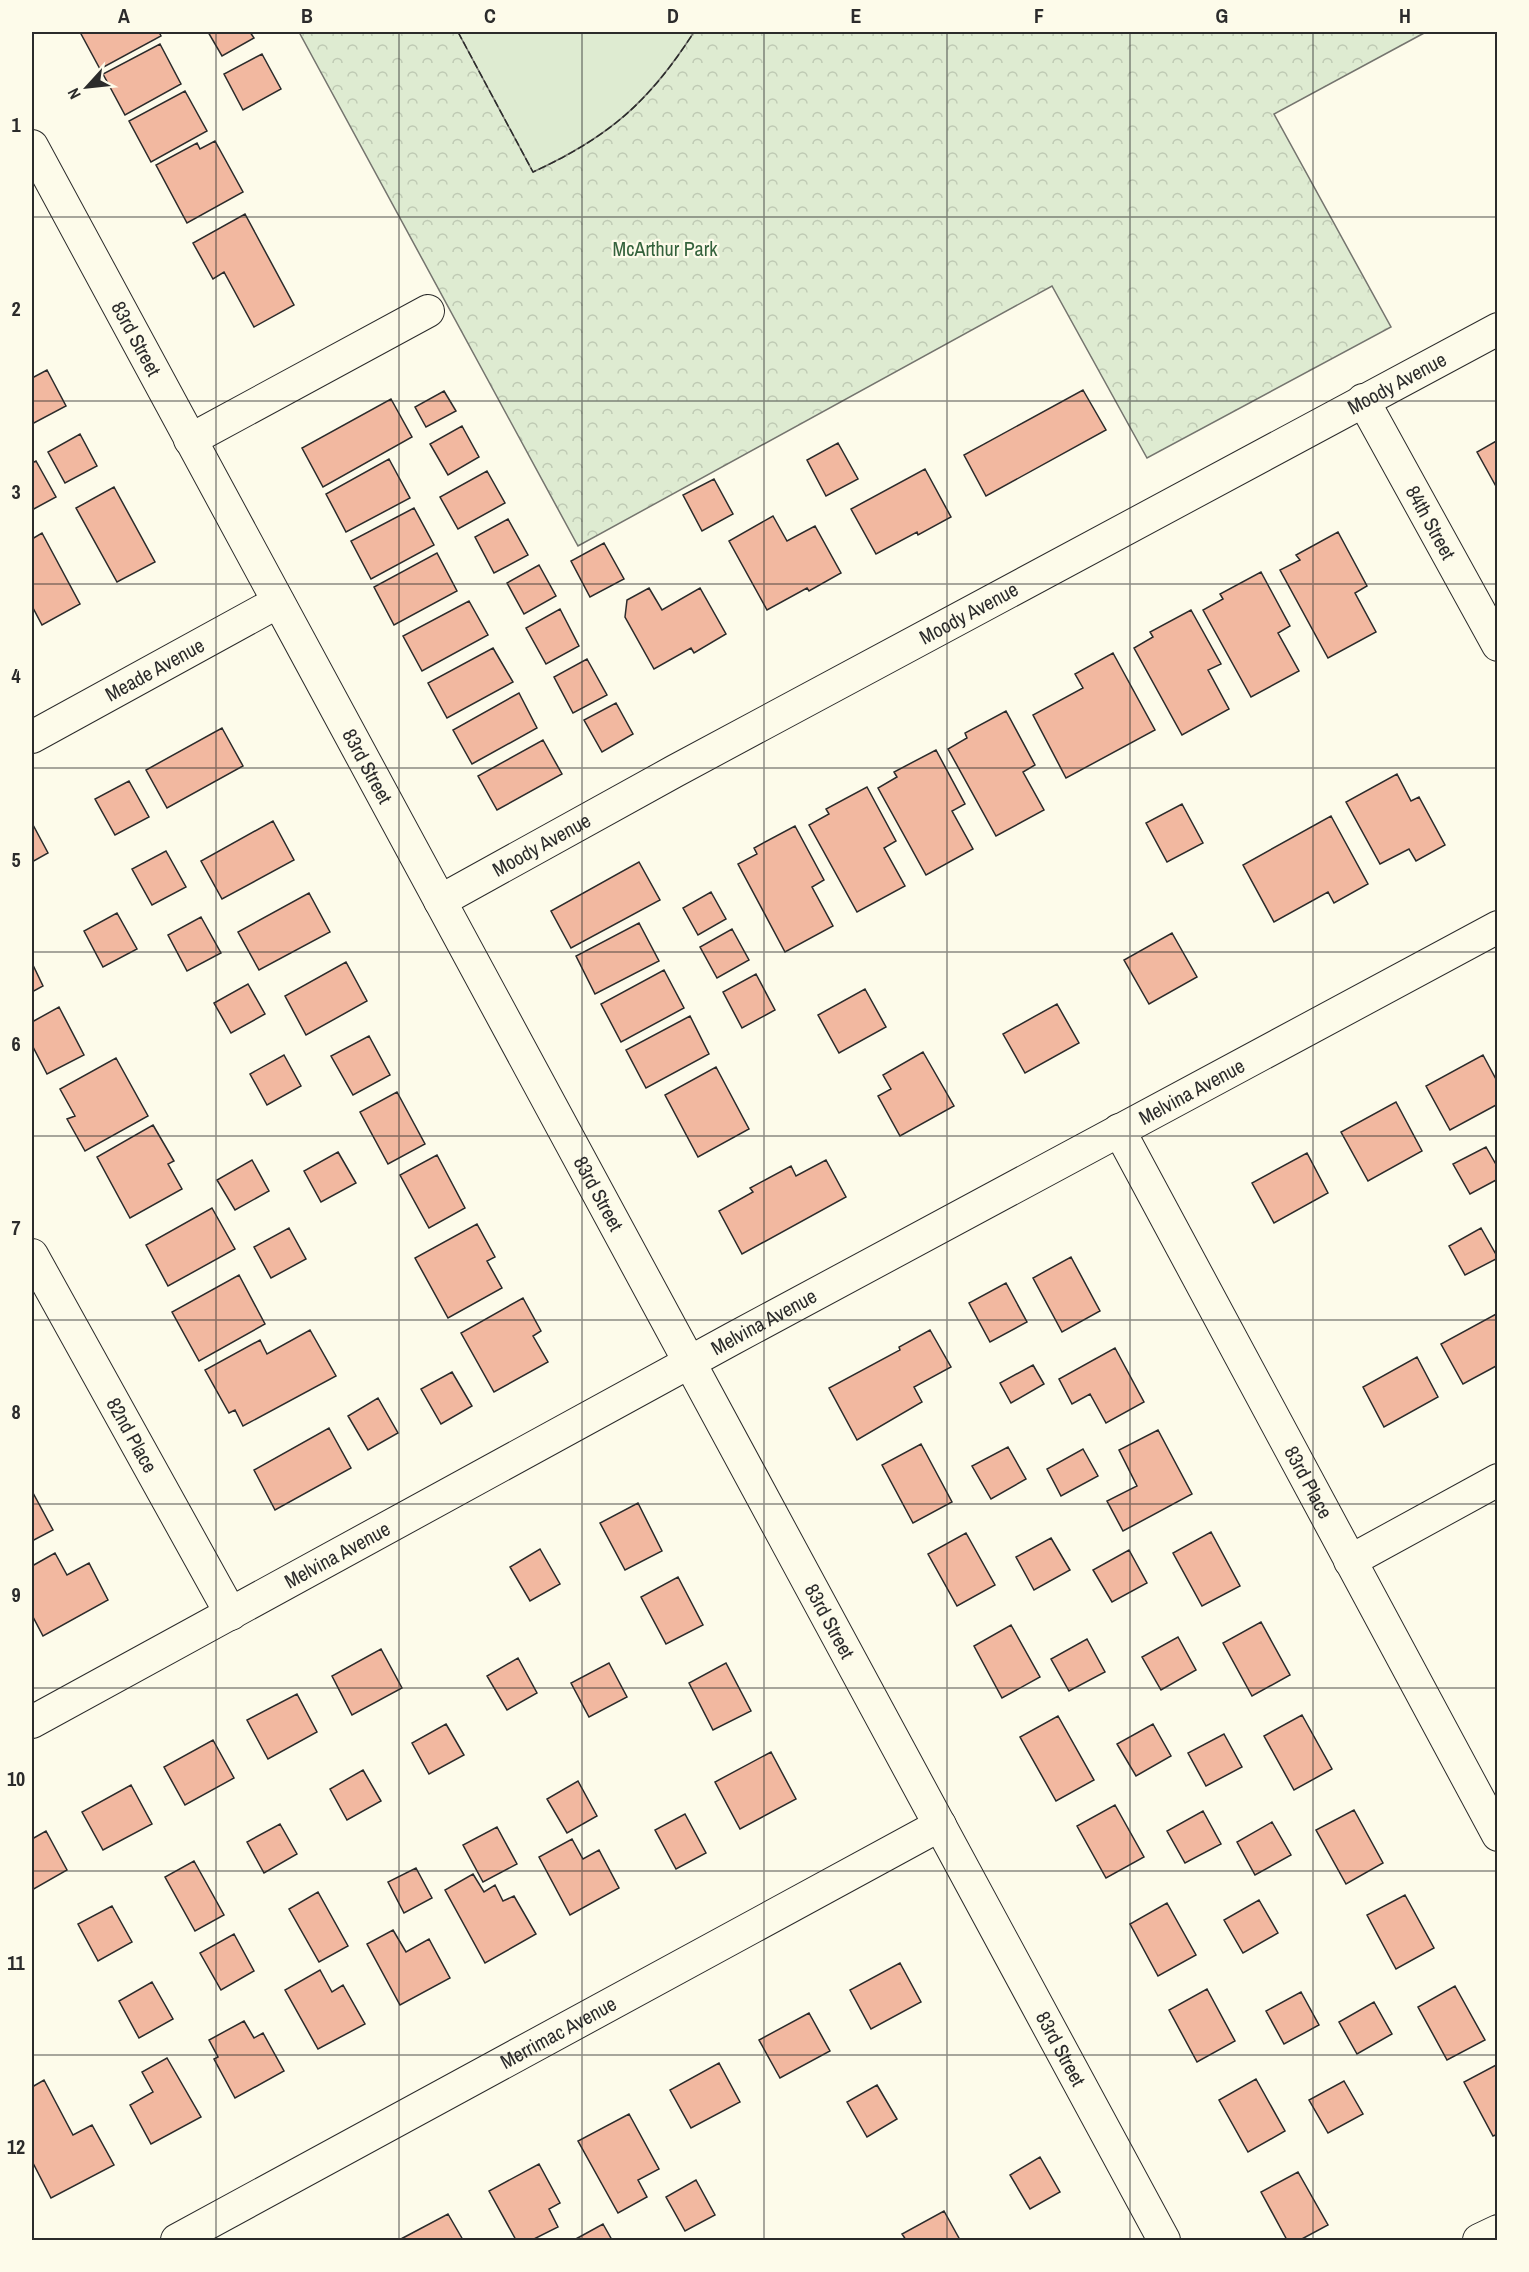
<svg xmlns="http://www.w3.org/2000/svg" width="1529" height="2272" font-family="'Archivo Narrow',sans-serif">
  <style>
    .park { fill: url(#park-crowns); stroke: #74746e; stroke-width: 1.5 }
    .pitch { fill: #deebd1; stroke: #74746e; stroke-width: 1.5 }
    .building { fill: #f2b8a0; stroke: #2b2b2b; stroke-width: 1.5 }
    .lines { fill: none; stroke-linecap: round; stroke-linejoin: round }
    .minor-casing { stroke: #2b2b2b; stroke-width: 34 }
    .minor { stroke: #fdfbea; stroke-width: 32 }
    .fence { stroke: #2b2b2b; stroke-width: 1.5; stroke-dasharray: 8 3; stroke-linecap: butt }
    .grid { fill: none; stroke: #2b2b2b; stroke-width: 1.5; stroke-opacity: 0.55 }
    .labels { text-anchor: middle; stroke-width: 4.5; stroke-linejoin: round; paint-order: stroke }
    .park-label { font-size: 20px; fill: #34623c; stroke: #fdfbea }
    .street-label { font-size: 20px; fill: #2b2b2b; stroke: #fdfbea }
    .neatline { fill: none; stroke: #2b2b2b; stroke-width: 2 }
    .grid-label { font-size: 20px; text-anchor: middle; font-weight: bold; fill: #2b2b2b }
  </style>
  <defs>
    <pattern id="park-crowns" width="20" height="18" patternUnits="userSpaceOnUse" patternTransform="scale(1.5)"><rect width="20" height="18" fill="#deebd1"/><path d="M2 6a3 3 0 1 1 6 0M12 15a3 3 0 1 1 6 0" fill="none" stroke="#bfcab4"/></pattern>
  </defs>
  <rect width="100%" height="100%" fill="#fdfbea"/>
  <path class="park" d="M 299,32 L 1426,32 L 1274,114 L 1391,327 L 1147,458 L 1052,286 L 578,546 Z"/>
  <path class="pitch" d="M 458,32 L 694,32 C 649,102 609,137 533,172 Z"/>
  <path class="building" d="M 80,32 L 159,32 L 161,36 L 100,69 Z
    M 208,32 L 250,32 L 254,38 L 222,56 Z
    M 160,44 L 181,84 L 125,115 L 103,74 Z
    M 262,54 L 281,89 L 243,110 L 224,74 Z
    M 185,91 L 207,131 L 151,162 L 129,121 Z
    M 215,141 L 243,192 L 187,223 L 156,165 L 197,143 L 200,149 Z
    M 245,214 L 294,305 L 254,327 L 224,272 L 213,279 L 193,243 Z
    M 47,370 L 66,406 L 32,424 L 32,378 Z
    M 1083,390 L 1106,430 L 986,496 L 964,455 Z
    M 444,391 L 456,411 L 426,427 L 415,407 Z
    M 391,399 L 412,437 L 323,487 L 302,448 Z
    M 462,426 L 479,457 L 448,475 L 430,444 Z
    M 80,434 L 97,466 L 65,483 L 48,452 Z
    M 1498,440 L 1498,490 L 1477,452 Z
    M 838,443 L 858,479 L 826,496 L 807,460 Z
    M 389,459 L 410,498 L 346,532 L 326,494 Z
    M 36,461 L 56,497 L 32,510 L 32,463 Z
    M 925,469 L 951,517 L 918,535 L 917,532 L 876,554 L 851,509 Z
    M 487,471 L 505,503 L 458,529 L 440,497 Z
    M 714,479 L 733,514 L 702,531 L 683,495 Z
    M 114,487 L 155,562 L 117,582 L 76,508 Z
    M 414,508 L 434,545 L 371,579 L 351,541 Z
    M 773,516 L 787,541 L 815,526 L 841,573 L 809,591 L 807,588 L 767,610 L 729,541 Z
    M 508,519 L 528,555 L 494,573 L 475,537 Z
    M 1338,532 L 1367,586 L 1355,593 L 1376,632 L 1328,658 L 1280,570 L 1300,560 L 1296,555 Z
    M 42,533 L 80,604 L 42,625 L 32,606 L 32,539 Z
    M 604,543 L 624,579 L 590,597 L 571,561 Z
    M 437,553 L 457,591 L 394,625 L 374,587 Z
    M 539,565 L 556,596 L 524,614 L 507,583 Z
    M 1261,572 L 1290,626 L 1278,633 L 1299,671 L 1251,697 L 1203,610 L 1223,599 L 1220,594 Z
    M 649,588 L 662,610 L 700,588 L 726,634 L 694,653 L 691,648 L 654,669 L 625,617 L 627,600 Z
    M 469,601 L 488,635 L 422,671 L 403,636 Z
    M 560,609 L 579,646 L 546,664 L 526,628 Z
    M 1191,610 L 1221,664 L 1208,670 L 1229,709 L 1182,735 L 1134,648 L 1153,637 L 1150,632 Z
    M 493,648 L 513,682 L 447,718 L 428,683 Z
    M 1113,653 L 1155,730 L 1066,778 L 1033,715 L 1083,688 L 1075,674 Z
    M 587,659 L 607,695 L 573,713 L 554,677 Z
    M 519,693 L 537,728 L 472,764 L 453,730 Z
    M 616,703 L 633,734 L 602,752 L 584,720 Z
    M 1006,711 L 1035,765 L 1023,772 L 1044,810 L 996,836 L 948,749 L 967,738 L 965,733 Z
    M 222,728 L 243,766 L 167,808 L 146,770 Z
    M 543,740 L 562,774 L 497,810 L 478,776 Z
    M 936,750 L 965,804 L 952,811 L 973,849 L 926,875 L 878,788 L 897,777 L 894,772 Z
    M 1397,774 L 1411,801 L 1419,797 L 1445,845 L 1416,861 L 1409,849 L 1380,864 L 1346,802 Z
    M 129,781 L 149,817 L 115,835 L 95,799 Z
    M 867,787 L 896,841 L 884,848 L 905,886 L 857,912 L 809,825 L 829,814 L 826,809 Z
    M 1182,804 L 1203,843 L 1167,862 L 1146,823 Z
    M 1331,816 L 1368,884 L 1334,903 L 1328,892 L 1274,922 L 1243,865 Z
    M 273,821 L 294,860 L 222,899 L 201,861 Z
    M 32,823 L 48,853 L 32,862 Z
    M 795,826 L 824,880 L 812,887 L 833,926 L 785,952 L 738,864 L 757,854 L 754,848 Z
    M 166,851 L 186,887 L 152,905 L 132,869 Z
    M 639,862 L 660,900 L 571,948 L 551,911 Z
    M 711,892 L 726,919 L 698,935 L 683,908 Z
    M 309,893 L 330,932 L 259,970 L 238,932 Z
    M 117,913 L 137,949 L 103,967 L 84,931 Z
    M 201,917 L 221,953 L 187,971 L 168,935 Z
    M 639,923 L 659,961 L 595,994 L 576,956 Z
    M 732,929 L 749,960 L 717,978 L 700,947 Z
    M 1172,933 L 1197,977 L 1149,1004 L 1124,960 Z
    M 346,962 L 367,1001 L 306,1035 L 285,996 Z
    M 32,963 L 43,986 L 32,992 Z
    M 664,970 L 684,1008 L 621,1042 L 601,1004 Z
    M 756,974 L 775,1010 L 742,1028 L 723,992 Z
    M 248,984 L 265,1014 L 231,1033 L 214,1003 Z
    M 865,989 L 886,1027 L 839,1053 L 818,1015 Z
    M 1057,1004 L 1079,1043 L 1025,1073 L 1003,1034 Z
    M 59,1007 L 84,1055 L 47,1074 L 32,1045 L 32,1022 Z
    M 690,1016 L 709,1054 L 646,1088 L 626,1050 Z
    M 369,1036 L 390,1075 L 353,1095 L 331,1056 Z
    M 923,1052 L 954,1106 L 900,1136 L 878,1096 L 891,1089 L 883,1075 Z
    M 284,1055 L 301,1086 L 267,1105 L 250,1074 Z
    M 1483,1055 L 1498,1083 L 1498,1104 L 1450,1130 L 1426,1086 Z
    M 116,1058 L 148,1116 L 85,1151 L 67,1119 L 75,1116 L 60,1089 Z
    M 716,1067 L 749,1129 L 698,1157 L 665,1095 Z
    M 397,1092 L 425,1144 L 388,1164 L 360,1112 Z
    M 1396,1102 L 1422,1151 L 1368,1181 L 1341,1132 Z
    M 153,1125 L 174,1161 L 168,1164 L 182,1189 L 130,1218 L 97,1157 Z
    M 1486,1147 L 1498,1168 L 1498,1179 L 1470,1194 L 1453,1164 Z
    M 338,1152 L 356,1183 L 321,1202 L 304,1171 Z
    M 1307,1153 L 1328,1193 L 1274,1223 L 1252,1183 Z
    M 437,1155 L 465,1208 L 429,1228 L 400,1175 Z
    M 252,1160 L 269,1191 L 235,1210 L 217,1180 Z
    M 826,1160 L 846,1197 L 742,1254 L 719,1211 L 753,1192 L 750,1188 L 791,1166 L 796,1176 Z
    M 212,1208 L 235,1249 L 168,1286 L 146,1245 Z
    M 477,1224 L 495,1257 L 487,1261 L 502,1288 L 448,1318 L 415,1258 Z
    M 289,1228 L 306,1259 L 271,1278 L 254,1247 Z
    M 1481,1228 L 1498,1258 L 1465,1275 L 1449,1246 Z
    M 1071,1257 L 1100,1311 L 1062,1332 L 1033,1278 Z
    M 239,1275 L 265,1324 L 199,1361 L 172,1312 Z
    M 1006,1283 L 1027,1322 L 990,1342 L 969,1303 Z
    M 523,1298 L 541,1331 L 533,1336 L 548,1362 L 494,1392 L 461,1333 Z
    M 1498,1313 L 1498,1365 L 1463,1384 L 1441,1344 Z
    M 310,1330 L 336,1376 L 243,1426 L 235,1410 L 229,1413 L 205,1370 L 260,1340 L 267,1354 Z
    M 930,1330 L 951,1367 L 914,1387 L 922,1402 L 857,1440 L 829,1388 L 900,1350 L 899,1347 Z
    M 1115,1348 L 1144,1402 L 1106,1423 L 1090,1394 L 1072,1404 L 1059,1379 Z
    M 1417,1357 L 1438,1397 L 1384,1427 L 1363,1387 Z
    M 1033,1365 L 1044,1384 L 1011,1403 L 1000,1383 Z
    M 452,1372 L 472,1406 L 441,1424 L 421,1389 Z
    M 378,1398 L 398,1433 L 368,1450 L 348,1416 Z
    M 329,1428 L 351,1468 L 275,1510 L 254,1470 Z
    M 1158,1430 L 1192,1494 L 1123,1531 L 1107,1501 L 1137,1486 L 1119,1450 Z
    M 921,1444 L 952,1502 L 913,1523 L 882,1465 Z
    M 1008,1447 L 1026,1479 L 991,1499 L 972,1466 Z
    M 1083,1449 L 1098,1476 L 1061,1496 L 1047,1469 Z
    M 32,1491 L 53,1530 L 32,1541 Z
    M 638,1503 L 662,1551 L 625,1570 L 600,1523 Z
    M 1211,1532 L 1240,1586 L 1202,1606 L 1173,1553 Z
    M 966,1533 L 995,1585 L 957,1606 L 928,1554 Z
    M 1051,1538 L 1070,1570 L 1034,1590 L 1016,1557 Z
    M 540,1549 L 560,1584 L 530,1601 L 510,1567 Z
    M 1129,1550 L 1147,1583 L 1112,1602 L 1093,1570 Z
    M 55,1553 L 67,1575 L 89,1563 L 108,1600 L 43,1636 L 32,1615 L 32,1566 Z
    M 678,1577 L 703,1625 L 666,1644 L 641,1597 Z
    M 1261,1622 L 1290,1675 L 1252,1696 L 1223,1643 Z
    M 1011,1625 L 1040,1677 L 1002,1698 L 974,1646 Z
    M 1178,1637 L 1196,1670 L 1161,1690 L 1142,1657 Z
    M 1087,1639 L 1105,1672 L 1069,1691 L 1051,1659 Z
    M 381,1649 L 402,1688 L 352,1715 L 332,1676 Z
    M 518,1658 L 537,1693 L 507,1710 L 487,1676 Z
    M 609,1663 L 627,1697 L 589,1717 L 571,1683 Z
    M 726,1663 L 751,1711 L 713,1730 L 689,1683 Z
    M 297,1694 L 317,1732 L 268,1759 L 247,1720 Z
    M 1302,1715 L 1332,1769 L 1294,1790 L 1264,1736 Z
    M 1058,1716 L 1094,1780 L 1056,1801 L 1020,1737 Z
    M 446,1724 L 464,1755 L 429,1774 L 412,1743 Z
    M 1153,1724 L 1171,1756 L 1136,1776 L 1117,1744 Z
    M 1224,1734 L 1242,1767 L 1206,1786 L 1188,1753 Z
    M 213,1740 L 234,1778 L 185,1805 L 164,1767 Z
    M 771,1752 L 796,1799 L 740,1829 L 715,1782 Z
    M 363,1770 L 381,1801 L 347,1820 L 330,1789 Z
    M 578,1781 L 597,1816 L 567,1833 L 547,1799 Z
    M 131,1785 L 152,1824 L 103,1850 L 82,1812 Z
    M 1115,1805 L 1144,1857 L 1106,1878 L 1077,1826 Z
    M 1354,1810 L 1383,1863 L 1346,1884 L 1316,1830 Z
    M 1203,1811 L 1221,1844 L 1185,1863 L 1167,1831 Z
    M 685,1814 L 706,1853 L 676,1869 L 655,1830 Z
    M 1272,1822 L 1291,1855 L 1255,1875 L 1237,1842 Z
    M 280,1824 L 297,1854 L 264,1873 L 247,1842 Z
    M 497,1827 L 517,1864 L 483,1882 L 463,1845 Z
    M 46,1831 L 67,1870 L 32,1890 L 32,1839 Z
    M 572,1839 L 583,1859 L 599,1850 L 619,1888 L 570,1915 L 539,1857 Z
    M 194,1861 L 224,1915 L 195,1931 L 165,1877 Z
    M 416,1868 L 432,1898 L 404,1913 L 388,1882 Z
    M 473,1874 L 484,1892 L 495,1885 L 503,1901 L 514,1896 L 536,1934 L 485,1963 L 445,1890 Z
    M 318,1892 L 348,1946 L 319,1962 L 289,1909 Z
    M 1405,1895 L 1434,1948 L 1396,1969 L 1367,1915 Z
    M 1259,1900 L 1278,1933 L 1243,1953 L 1224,1920 Z
    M 1167,1903 L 1196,1955 L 1158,1976 L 1130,1924 Z
    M 112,1906 L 132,1942 L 98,1961 L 78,1924 Z
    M 393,1930 L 406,1952 L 429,1939 L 450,1978 L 400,2005 L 367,1944 Z
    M 234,1934 L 254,1971 L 221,1990 L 200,1953 Z
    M 900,1963 L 921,2002 L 871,2029 L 850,1990 Z
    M 320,1970 L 332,1992 L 343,1985 L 365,2024 L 318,2049 L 285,1990 Z
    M 152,1982 L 173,2019 L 139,2038 L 119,2001 Z
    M 1455,1986 L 1485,2040 L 1447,2060 L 1418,2007 Z
    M 1207,1989 L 1235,2041 L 1197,2062 L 1169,2010 Z
    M 1301,1992 L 1319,2025 L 1284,2044 L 1266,2011 Z
    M 1374,2002 L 1392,2034 L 1357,2054 L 1339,2022 Z
    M 809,2013 L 830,2051 L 780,2078 L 759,2040 Z
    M 244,2021 L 254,2038 L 263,2033 L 284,2071 L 235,2098 L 214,2059 L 218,2057 L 209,2040 Z
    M 167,2058 L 201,2117 L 151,2144 L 130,2105 L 153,2092 L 142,2072 Z
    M 719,2063 L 740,2102 L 691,2128 L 670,2090 Z
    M 1498,2064 L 1498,2134 L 1493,2136 L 1464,2082 Z
    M 1256,2079 L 1285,2131 L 1248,2152 L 1219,2100 Z
    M 44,2080 L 73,2135 L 92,2125 L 114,2165 L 51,2198 L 32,2161 L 32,2087 Z
    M 1344,2081 L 1363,2114 L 1328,2133 L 1309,2100 Z
    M 877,2085 L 897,2119 L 867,2137 L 847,2102 Z
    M 629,2114 L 659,2169 L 638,2180 L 647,2197 L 618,2213 L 578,2141 Z
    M 1040,2157 L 1060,2192 L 1030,2209 L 1010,2175 Z
    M 539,2164 L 560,2203 L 549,2209 L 558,2227 L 532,2240 L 516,2240 L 489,2191 Z
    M 1298,2172 L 1328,2225 L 1300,2240 L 1287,2240 L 1261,2192 Z
    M 696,2180 L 715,2215 L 685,2231 L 666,2197 Z
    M 944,2211 L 960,2240 L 906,2240 L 902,2234 Z
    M 448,2214 L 463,2240 L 399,2240 Z
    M 603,2224 L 612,2240 L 574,2240 Z"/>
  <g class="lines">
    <g class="minor-casing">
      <g id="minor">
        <path id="s1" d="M 32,146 L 1164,2240"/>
        <path id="s2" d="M 1363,400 L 1498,645"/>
        <path d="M 190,440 L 428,311"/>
        <path id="s3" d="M 32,737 L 278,602"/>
        <path id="s4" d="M 440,901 L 675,771 L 1498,329"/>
        <path id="s5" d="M 1119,1130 L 1498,1835"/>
        <path id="s6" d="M 32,1255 L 231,1614"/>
        <path d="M 1350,1561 L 1498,1480"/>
        <path id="s7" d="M 32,1722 L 732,1339 L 1498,927"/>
        <path id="s8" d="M 177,2240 L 940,1825"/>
        <path d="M 1479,2240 L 1498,2231"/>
      </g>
    </g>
    <use href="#minor" class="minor"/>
    <path class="fence" d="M 458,32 L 533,172 C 609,137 649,102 694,32"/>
  </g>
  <path class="grid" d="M 216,32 L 216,2240M 399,32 L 399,2240M 582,32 L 582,2240M 764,32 L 764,2240M 947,32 L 947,2240M 1130,32 L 1130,2240M 1313,32 L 1313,2240M 32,217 L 1498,217M 32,401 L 1498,401M 32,584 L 1498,584M 32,768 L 1498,768M 32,952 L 1498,952M 32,1136 L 1498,1136M 32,1320 L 1498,1320M 32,1504 L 1498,1504M 32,1688 L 1498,1688M 32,1871 L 1498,1871M 32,2055 L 1498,2055"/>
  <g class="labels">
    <g class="park-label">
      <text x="665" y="256">McArthur Park</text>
    </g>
    <g class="street-label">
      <text dy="7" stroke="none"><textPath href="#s1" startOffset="219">83rd Street</textPath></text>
      <text dy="7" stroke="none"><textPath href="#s4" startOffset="1088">Moody Avenue</textPath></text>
      <text dy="7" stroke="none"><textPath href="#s2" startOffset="140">84th Street</textPath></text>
      <text dy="7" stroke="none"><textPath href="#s4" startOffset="602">Moody Avenue</textPath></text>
      <text dy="7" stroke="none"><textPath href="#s3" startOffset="140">Meade Avenue</textPath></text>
      <text dy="7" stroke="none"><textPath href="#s1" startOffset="705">83rd Street</textPath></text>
      <text dy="7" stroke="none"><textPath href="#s4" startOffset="116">Moody Avenue</textPath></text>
      <text dy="7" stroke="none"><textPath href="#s7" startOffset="1320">Melvina Avenue</textPath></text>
      <text dy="7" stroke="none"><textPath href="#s1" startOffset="1191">83rd Street</textPath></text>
      <text dy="7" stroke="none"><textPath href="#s7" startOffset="834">Melvina Avenue</textPath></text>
      <text dy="7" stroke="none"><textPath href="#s6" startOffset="206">82nd Place</textPath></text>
      <text dy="7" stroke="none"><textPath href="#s5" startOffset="400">83rd Place</textPath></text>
      <text dy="7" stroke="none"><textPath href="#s7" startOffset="348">Melvina Avenue</textPath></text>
      <text dy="7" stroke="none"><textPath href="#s1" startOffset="1677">83rd Street</textPath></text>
      <text dy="7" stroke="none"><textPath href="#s8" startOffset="434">Merrimac Avenue</textPath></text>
      <text dy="7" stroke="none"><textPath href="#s1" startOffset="2163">83rd Street</textPath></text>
    </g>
  </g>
  <rect width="1529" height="2272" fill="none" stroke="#fdfbea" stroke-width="66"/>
  <g transform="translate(87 87) rotate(243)" stroke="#fdfbea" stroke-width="4.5" paint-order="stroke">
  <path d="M0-4.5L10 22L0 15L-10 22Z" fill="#2b2b2b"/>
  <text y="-9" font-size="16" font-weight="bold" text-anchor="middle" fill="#2b2b2b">N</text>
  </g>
  <rect x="33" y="33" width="1463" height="2206" class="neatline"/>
  <g class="grid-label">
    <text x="124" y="23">A</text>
    <text x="307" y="23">B</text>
    <text x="490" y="23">C</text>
    <text x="673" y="23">D</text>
    <text x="856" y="23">E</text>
    <text x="1039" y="23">F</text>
    <text x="1222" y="23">G</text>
    <text x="1405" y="23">H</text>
    <text x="16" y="132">1</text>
    <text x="16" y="316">2</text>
    <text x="16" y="499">3</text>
    <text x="16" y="683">4</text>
    <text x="16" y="867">5</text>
    <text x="16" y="1051">6</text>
    <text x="16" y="1235">7</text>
    <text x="16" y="1419">8</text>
    <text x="16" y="1602">9</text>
    <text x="16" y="1786">10</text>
    <text x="16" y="1970">11</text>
    <text x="16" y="2154">12</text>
  </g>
</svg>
